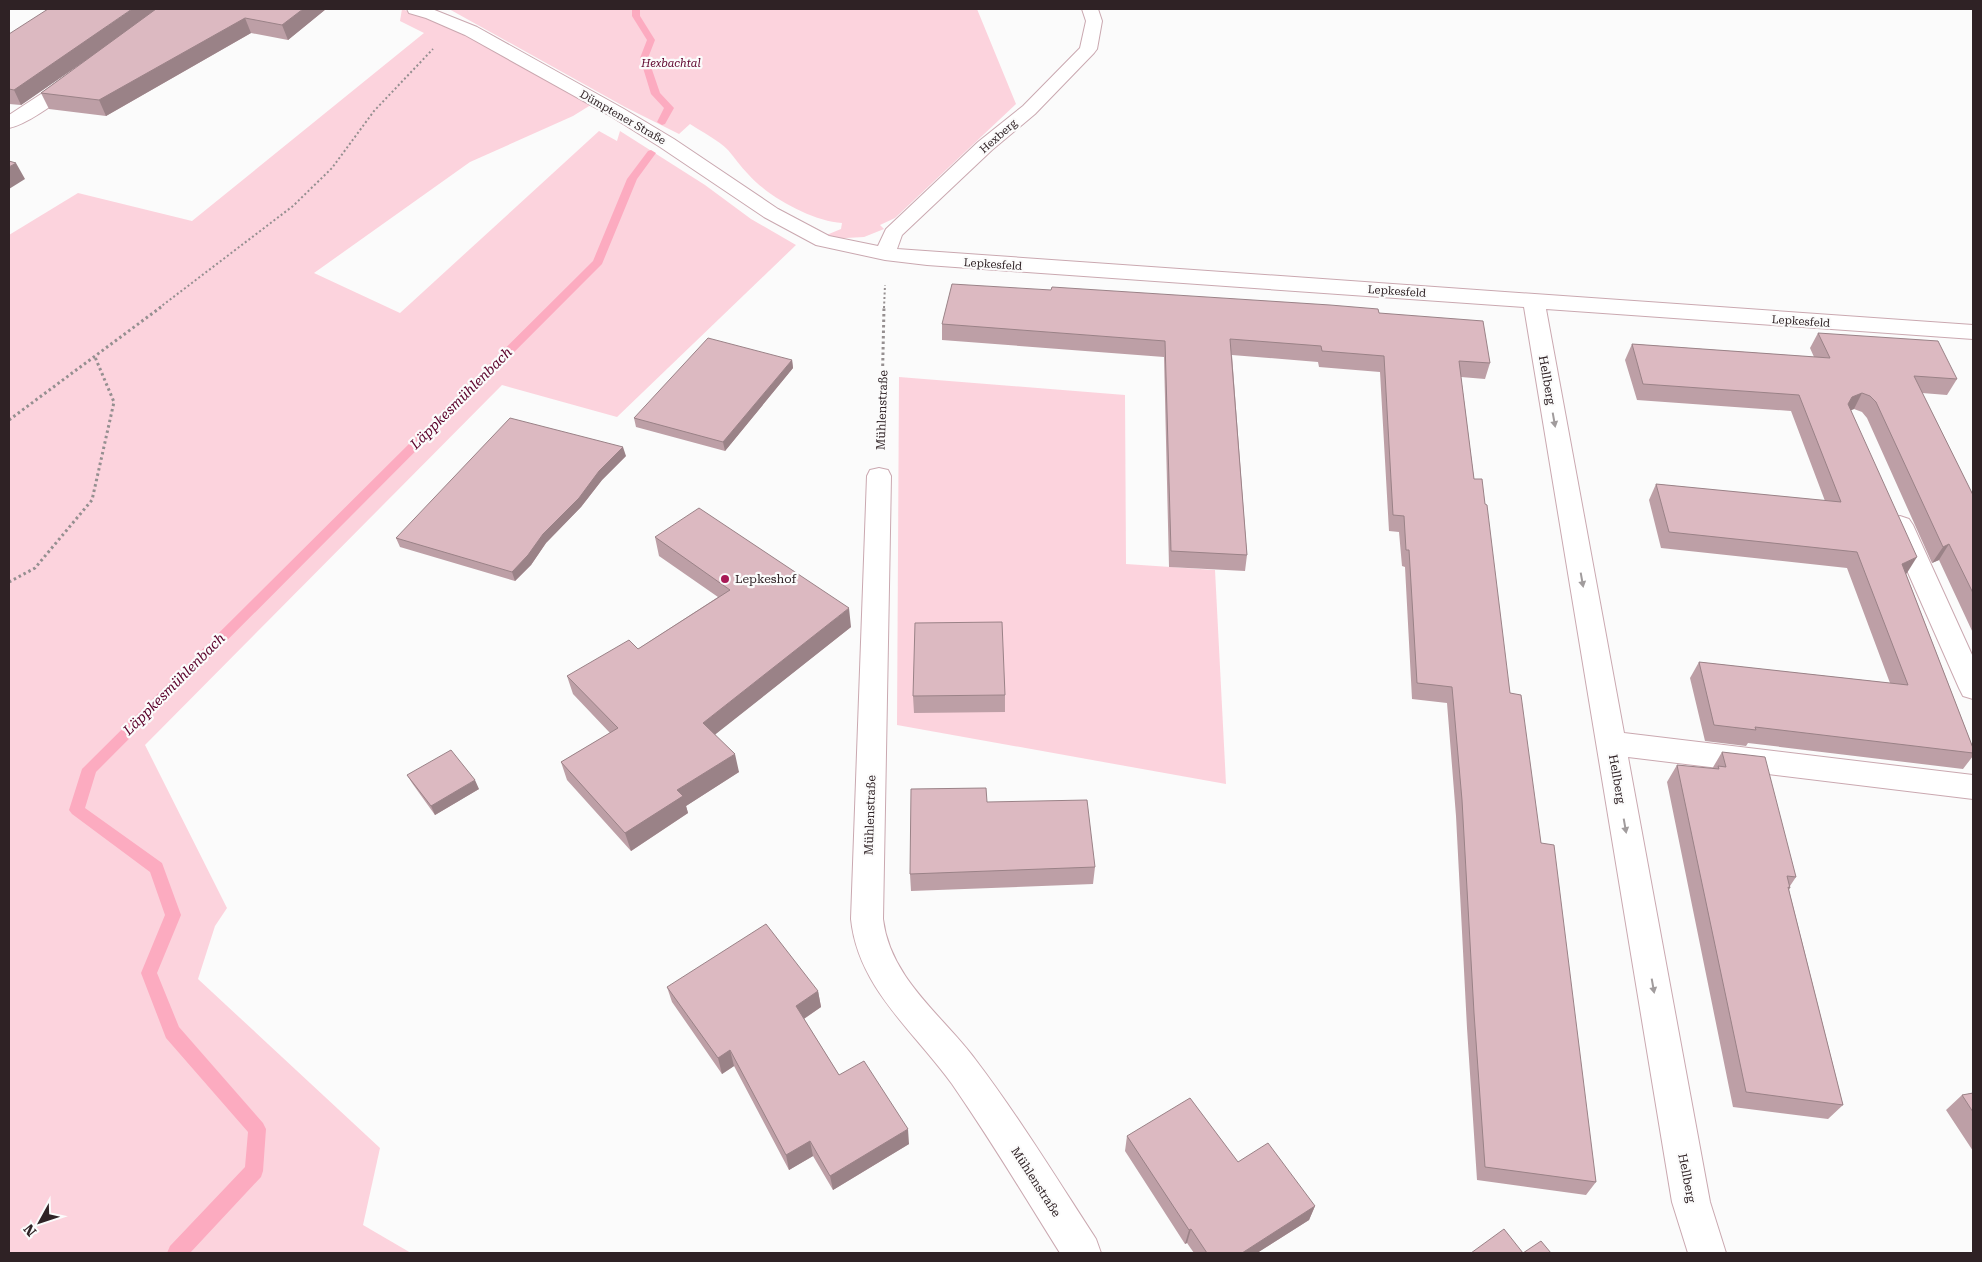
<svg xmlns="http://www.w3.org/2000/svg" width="1982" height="1262" font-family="'Roboto Serif',serif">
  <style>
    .green { fill: #fcd3dd }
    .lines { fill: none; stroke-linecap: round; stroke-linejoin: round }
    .stream { fill: #fcabc0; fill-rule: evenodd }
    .minor-casing { stroke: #caa8b0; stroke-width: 2 }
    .path-far1 { stroke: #958f90; stroke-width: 2; stroke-dasharray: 2 2.5; stroke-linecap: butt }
    .path { stroke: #958f90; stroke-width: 3; stroke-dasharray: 2.5 3; stroke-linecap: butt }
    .minor { fill: #fff; fill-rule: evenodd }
    .wall { fill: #bd9fa6 }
    .shaded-wall { fill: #9a8287 }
    .building { fill: #dcb9c1; stroke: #9a8287 }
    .oneway { fill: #a19c9d }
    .poi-dot { fill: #a81956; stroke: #fbfbfb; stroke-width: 2 }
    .labels { text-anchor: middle; stroke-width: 4.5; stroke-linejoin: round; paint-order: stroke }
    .far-park-label { font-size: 11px; font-style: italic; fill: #5c012a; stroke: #fbfbfb }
    .far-street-label { font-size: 11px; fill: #2f2225; stroke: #fbfbfb }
    .street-label { font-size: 12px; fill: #2f2225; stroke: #fbfbfb }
    .poi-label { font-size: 12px; fill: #2f2225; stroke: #fbfbfb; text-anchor: start }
    .water-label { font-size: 14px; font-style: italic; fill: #5b002a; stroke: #fbfbfb }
  </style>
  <rect width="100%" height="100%" fill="#fbfbfb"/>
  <path class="green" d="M 402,9 L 457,31 L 594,103 L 573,116 L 470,162 L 314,273 L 400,313 L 599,131 L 617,141 L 620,131 L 705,185 L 751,219 L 796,245 L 617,417 L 502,385 L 145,745 L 227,908 L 215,926 L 198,979 L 380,1148 L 363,1225 L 411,1253 L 9,1253 L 9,235 L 78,193 L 192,221 L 424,33 L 400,21 Z
    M 449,9 L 977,9 L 1016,104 L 895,218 L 880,225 L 884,229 L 864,237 L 828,239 L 824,236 L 841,229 L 842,223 C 812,221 768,197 748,174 C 741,167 735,158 728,150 C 718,140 702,132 690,124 L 679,134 L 625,107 Z
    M 899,377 L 1125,395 L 1126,564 L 1215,570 L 1226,784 L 897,725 Z"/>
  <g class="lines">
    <path class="stream" d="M 632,9 L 640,9 L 640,16 L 655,40 L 648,58 L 660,93 L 674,108 L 665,124 L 662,125 L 657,122 L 664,108 L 651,94 L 640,58 L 647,40 L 632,16 Z
      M 651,150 L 656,153 L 637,179 L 602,264 L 96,772 L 85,808 L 162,863 L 181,915 L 157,973 L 179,1027 L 263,1123 L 266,1129 L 263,1171 L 261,1177 L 190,1253 L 167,1253 L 170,1246 L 245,1167 L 248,1132 L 166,1038 L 141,973 L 165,915 L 150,872 L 72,814 L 69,810 L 82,769 L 593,261 L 627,179 L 648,151 Z"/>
    <g class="minor-casing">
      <path id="minor" d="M 407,9 L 432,9 L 477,27 L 624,109 L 674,139 L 778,209 L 829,236 L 878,246 L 886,229 L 978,142 L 1023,106 L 1080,48 L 1086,21 L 1082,9 L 1098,9 L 1102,21 L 1097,49 L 1094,53 L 1035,114 L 992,150 L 902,235 L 897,249 L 1973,325 L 1973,339 L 1546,309 L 1624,733 L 1973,775 L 1973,799 L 1628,757 L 1710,1202 L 1726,1253 L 1688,1253 L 1672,1202 L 1524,307 L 927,265 L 885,260 L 816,245 L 764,217 L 660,147 L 612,117 L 465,35 L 426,18 L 409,13 Z
        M 76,74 L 82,75 L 85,79 L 82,83 C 64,96 30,124 9,128 L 9,115 L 70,75 Z
        M 879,468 L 888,470 L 891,476 L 883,919 C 890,978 942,1015 975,1059 C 1019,1117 1057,1179 1096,1239 L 1101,1253 L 1060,1253 C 1025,1197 990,1139 952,1084 C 914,1031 858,988 851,919 L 867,476 L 870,470 Z
        M 1900,516 L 1909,519 L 1913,525 L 1973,657 L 1973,699 L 1963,696 L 1959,688 L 1887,525 L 1891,519 Z"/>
    </g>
    <path class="path-far1" d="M 159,308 L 293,206 L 332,168 L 374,111 L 433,49
      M 884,308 L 885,285"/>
    <path class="path" d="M 9,420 L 161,307
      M 881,443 L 884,307
      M 9,582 L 35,568 L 92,500 L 114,402 L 95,357"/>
    <use href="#minor" class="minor"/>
  </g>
  <path class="wall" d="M 326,9 L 288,40 L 251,33 L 106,116 L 49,109 L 41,93 L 89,58 L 21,105 L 9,104 L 9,34 Z
    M 1379,313 L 1490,363 L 1485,379 L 1461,377 L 1474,479 L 1510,693 L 1541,843 L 1596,1182 L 1586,1195 L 1477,1180 L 1467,1028 L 1456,816 L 1447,703 L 1412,699 L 1405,567 L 1402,566 L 1399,532 L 1389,531 L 1380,372 L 1319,367 L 1318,362 L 1232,355 L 1247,555 L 1245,571 L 1169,567 L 1164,357 L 942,340 L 942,324 Z
    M 1818,333 L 1957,379 L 1947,395 L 1922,393 L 1973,495 L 1973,633 L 1939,560 L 1932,563 L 1867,418 L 1862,412 L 1854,409 L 1851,410 L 1907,573 L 1906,574 L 1973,748 L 1973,756 L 1963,769 L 1748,743 L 1746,746 L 1705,741 L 1690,678 L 1699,662 L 1890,683 L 1847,568 L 1661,548 L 1649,500 L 1656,484 L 1825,501 L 1791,411 L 1637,400 L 1625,360 L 1632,344 L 1814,357 L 1810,348 Z
    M 792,360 L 793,368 L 725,451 L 636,427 L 634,418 Z
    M 626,456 L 602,480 L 581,507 L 546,543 L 531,565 L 515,581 L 400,547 L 396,538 Z
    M 655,537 L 851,627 L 715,734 L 739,772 L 686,806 L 688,813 L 631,851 L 567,780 L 561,762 L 610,733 L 573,694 L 567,676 L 638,649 L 718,597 L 659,556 Z
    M 1005,695 L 1005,712 L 914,713 L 913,696 Z
    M 1722,752 L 1796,877 L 1790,886 L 1790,888 L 1789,890 L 1843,1105 L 1828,1119 L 1733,1107 L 1667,782 L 1677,765 L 1712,769 Z
    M 407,775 L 479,789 L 435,815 L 412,783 Z
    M 987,802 L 1095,867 L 1093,884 L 911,891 L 910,874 Z
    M 667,987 L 818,991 L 821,1007 L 804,1019 L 839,1075 L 909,1144 L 833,1190 L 813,1156 L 789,1170 L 734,1066 L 722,1074 L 672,1002 Z
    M 1973,1093 L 1973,1151 L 1946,1110 L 1962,1095 Z
    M 1127,1136 L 1238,1162 L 1315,1206 L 1309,1220 L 1257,1253 L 1194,1253 L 1187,1243 L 1185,1244 L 1125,1151 Z"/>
  <path class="shaded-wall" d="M 132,9 L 160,9 L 21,105 L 14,90 Z
    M 303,9 L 326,9 L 288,40 L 282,25 Z
    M 245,18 L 251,33 L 106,116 L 99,100 Z
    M 16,163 L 25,179 L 9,189 L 9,167 Z
    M 792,360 L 793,368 L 725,451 L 723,442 Z
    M 1862,393 L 1854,409 L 1844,413 L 1839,420 L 1852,397 Z
    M 623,447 L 626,456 L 602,480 L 581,507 L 546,543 L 531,565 L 515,581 L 512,572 L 543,534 L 599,471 Z
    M 1949,544 L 1939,560 L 1932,563 L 1943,547 Z
    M 1917,557 L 1907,573 L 1892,580 L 1902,564 Z
    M 849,608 L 851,627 L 707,741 L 703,723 Z
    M 735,754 L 739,772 L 686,806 L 688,813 L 631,851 L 625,833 L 677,790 Z
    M 475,780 L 479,789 L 435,815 L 431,806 Z
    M 818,991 L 821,1007 L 799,1022 L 796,1006 Z
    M 730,1050 L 734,1066 L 722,1074 L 718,1058 Z
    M 908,1129 L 909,1144 L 833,1190 L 830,1176 Z
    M 810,1141 L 813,1156 L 789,1170 L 786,1155 Z
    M 1315,1206 L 1309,1220 L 1257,1253 L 1242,1253 Z
    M 1191,1229 L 1187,1243 L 1185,1244 L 1189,1230 Z"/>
  <path class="building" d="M 48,9 L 132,9 L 14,90 L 9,89 L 9,34 Z
    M 156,9 L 303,9 L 282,25 L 245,18 L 99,100 L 41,93 Z
    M 9,161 L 16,163 L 9,167 Z
    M 952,284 L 1051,290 L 1052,287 L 1330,305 L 1378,309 L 1379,313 L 1483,321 L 1490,363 L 1459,361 L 1474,479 L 1482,479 L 1485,504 L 1487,505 L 1510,693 L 1521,695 L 1541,843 L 1554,845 L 1596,1182 L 1485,1167 L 1474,1013 L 1462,800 L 1452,687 L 1417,683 L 1409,550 L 1406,550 L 1404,516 L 1393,515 L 1384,356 L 1322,351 L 1321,346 L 1230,339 L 1247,555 L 1171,551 L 1165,341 L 942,324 Z
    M 1818,333 L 1938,341 L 1957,379 L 1914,376 L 1973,495 L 1973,593 L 1949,544 L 1943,547 L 1876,402 L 1870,396 L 1862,393 L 1852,397 L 1848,404 L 1917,557 L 1902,564 L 1973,748 L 1973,753 L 1755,727 L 1756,730 L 1714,725 L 1699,662 L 1908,685 L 1857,552 L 1669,532 L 1656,484 L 1841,502 L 1799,395 L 1643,384 L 1632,344 L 1830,358 Z
    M 708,338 L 792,360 L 723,442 L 634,418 Z
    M 510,418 L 623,447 L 599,471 L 579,498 L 543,534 L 528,555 L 512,572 L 396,538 Z
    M 699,508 L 849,608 L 703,723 L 735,754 L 677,790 L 683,796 L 625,833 L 561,762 L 618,728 L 567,676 L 629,640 L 638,649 L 730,590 L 655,537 Z
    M 1002,622 L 1005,695 L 913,696 L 915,623 Z
    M 451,750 L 475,780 L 431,806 L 407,775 Z
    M 1722,752 L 1765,757 L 1796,877 L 1787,876 L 1790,888 L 1788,887 L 1843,1105 L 1746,1092 L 1677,765 L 1719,769 L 1718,766 L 1726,767 Z
    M 986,788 L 987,802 L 1087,800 L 1095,867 L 910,874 L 911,789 Z
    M 766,924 L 818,991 L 796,1006 L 839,1075 L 864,1061 L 908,1129 L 830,1176 L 810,1141 L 786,1155 L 730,1050 L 718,1058 L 667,987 Z
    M 1973,1093 L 1973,1112 L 1962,1095 Z
    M 1190,1098 L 1238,1162 L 1268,1143 L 1315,1206 L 1242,1253 L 1207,1253 L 1191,1229 L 1189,1230 L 1127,1136 Z
    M 1504,1229 L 1523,1253 L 1541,1241 L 1551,1253 L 1471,1253 Z"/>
  <defs><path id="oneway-solid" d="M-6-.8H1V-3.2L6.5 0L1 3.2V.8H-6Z" transform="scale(1.25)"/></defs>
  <g class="oneway">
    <use href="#oneway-solid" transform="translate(1554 420) rotate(80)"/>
    <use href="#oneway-solid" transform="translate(1582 580) rotate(80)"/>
    <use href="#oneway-solid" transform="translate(1625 826) rotate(80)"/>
    <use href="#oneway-solid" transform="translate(1653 986) rotate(80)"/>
  </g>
  <circle class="poi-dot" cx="725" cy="579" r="5"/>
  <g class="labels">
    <g class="far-park-label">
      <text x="671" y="67">Hexbachtal</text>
    </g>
    <g class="far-street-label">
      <text transform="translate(623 117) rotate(30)" y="4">Dümptener Straße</text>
      <text transform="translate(998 136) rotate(-41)" y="4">Hexberg</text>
      <text transform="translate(993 264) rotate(4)" y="4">Lepkesfeld</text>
      <text transform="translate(1397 291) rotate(4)" y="4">Lepkesfeld</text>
      <text transform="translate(1801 321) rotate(4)" y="4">Lepkesfeld</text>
    </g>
    <g class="street-label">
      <text transform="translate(1547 380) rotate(80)" y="4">Hellberg</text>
      <text transform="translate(882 410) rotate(-88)" y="4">Mühlenstraße</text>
      <text transform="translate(1617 779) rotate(80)" y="4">Hellberg</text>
      <text transform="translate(870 815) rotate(-88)" y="4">Mühlenstraße</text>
      <text transform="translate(1687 1178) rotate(79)" y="4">Hellberg</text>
      <text transform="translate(1036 1182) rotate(57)" y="4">Mühlenstraße</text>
    </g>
    <g class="poi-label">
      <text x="735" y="583">Lepkeshof</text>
    </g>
    <g class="water-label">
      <text transform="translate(461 398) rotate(-45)" y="5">Läppkesmühlenbach</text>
      <text transform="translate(174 684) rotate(-45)" y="5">Läppkesmühlenbach</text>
    </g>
  </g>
  <rect width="1982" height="1262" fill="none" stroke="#2f2225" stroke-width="20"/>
  <g transform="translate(40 1222) rotate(230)" stroke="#fbfbfb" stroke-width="4" paint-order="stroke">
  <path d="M0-4L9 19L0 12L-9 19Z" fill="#2f2225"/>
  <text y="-8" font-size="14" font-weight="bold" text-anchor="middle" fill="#2f2225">N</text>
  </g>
</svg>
